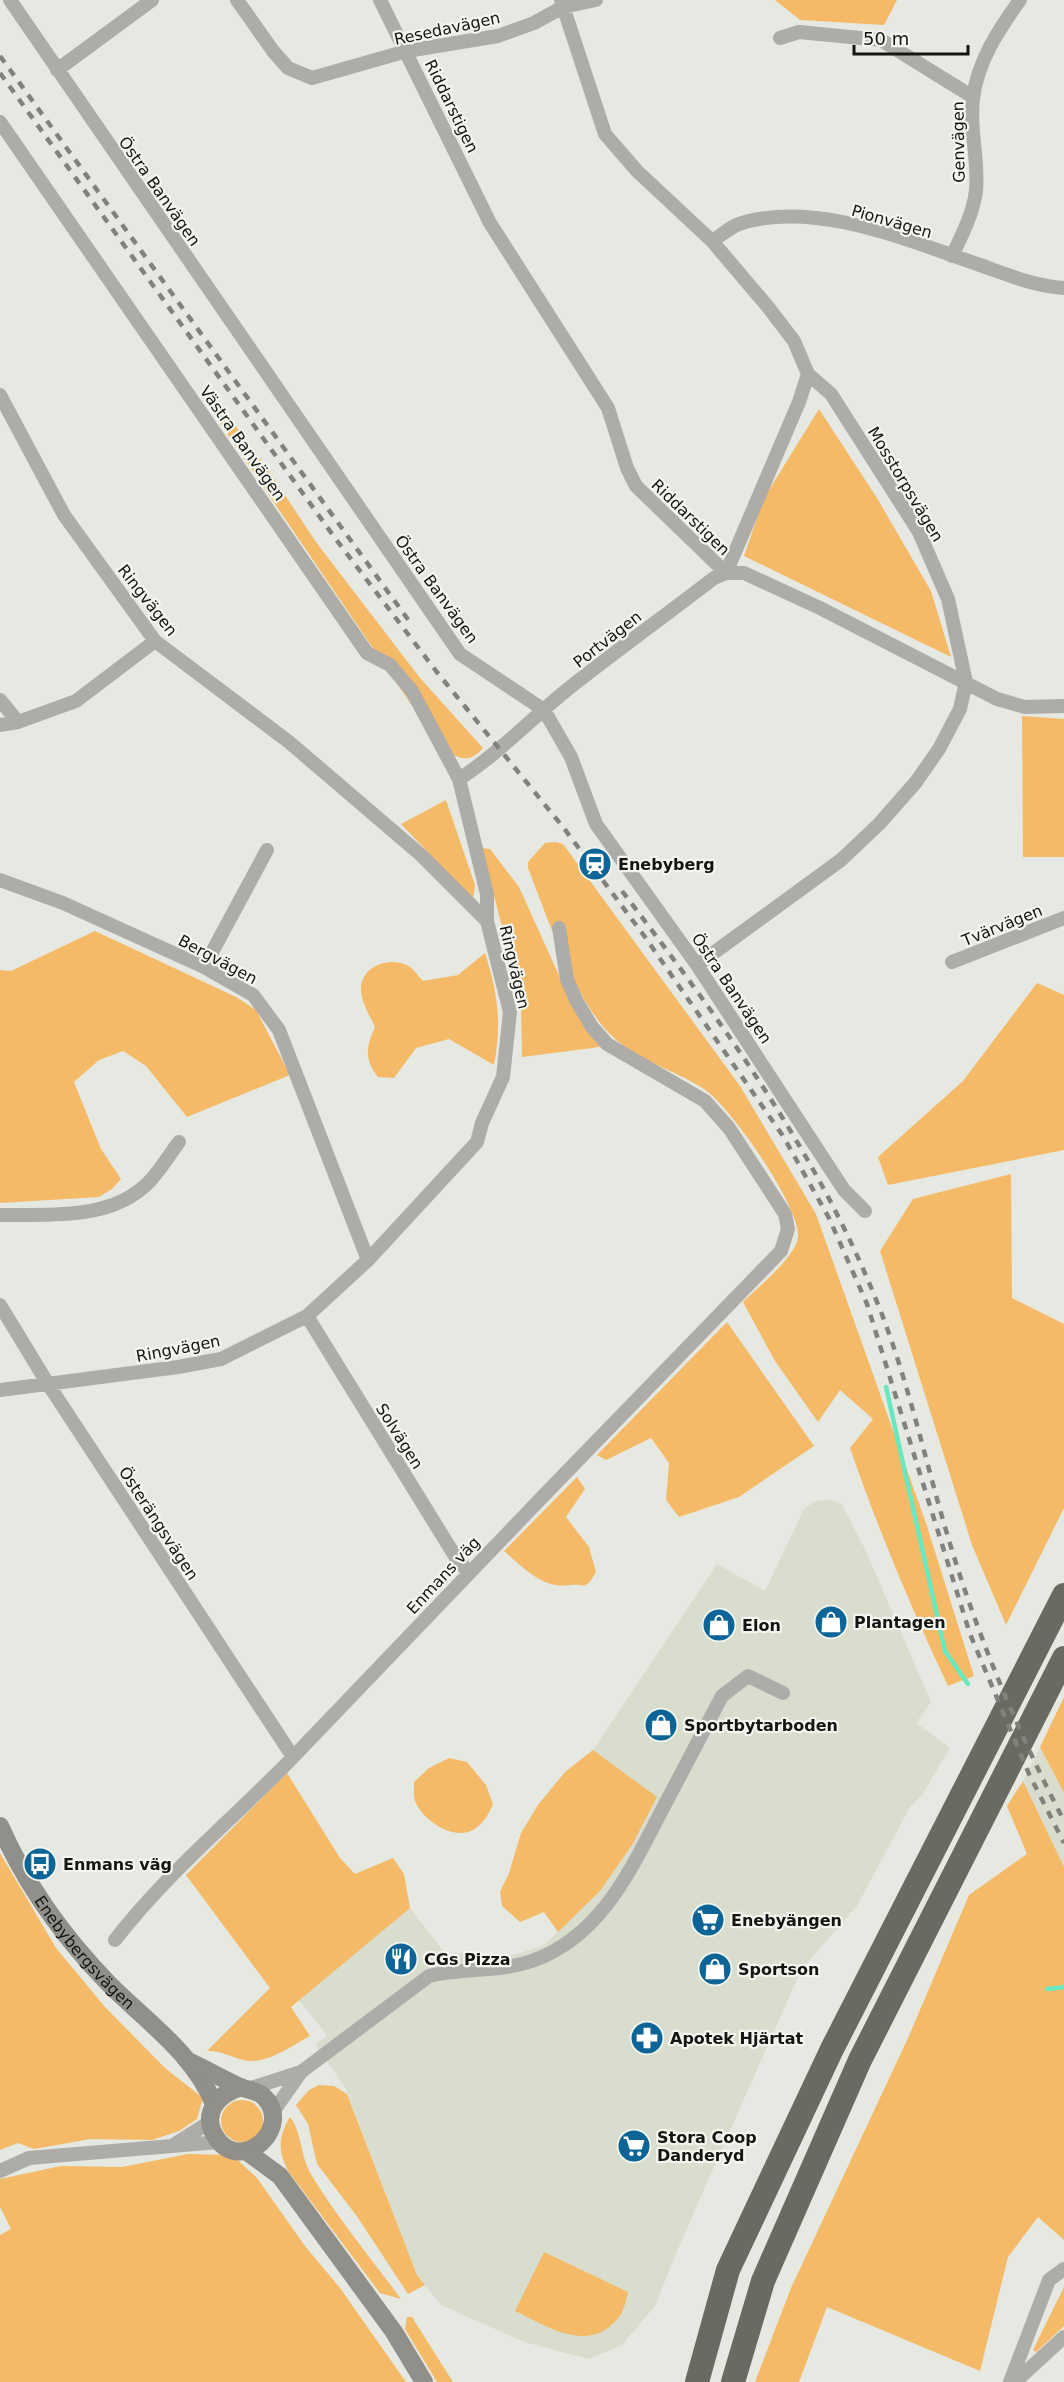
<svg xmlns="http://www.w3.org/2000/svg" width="1064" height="2382" font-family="'DejaVu Sans',sans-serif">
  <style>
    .built { fill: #d8ddce }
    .green { fill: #f4ba67 }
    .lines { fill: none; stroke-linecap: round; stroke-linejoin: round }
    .stream { stroke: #69e8bf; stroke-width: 4.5 }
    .street { stroke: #adaca9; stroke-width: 14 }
    .secondary { stroke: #908f8a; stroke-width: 18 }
    .highway { stroke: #6a6962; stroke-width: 24 }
    .rail { stroke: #80827c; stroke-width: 4.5; stroke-dasharray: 8 8; stroke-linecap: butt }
    .labels { text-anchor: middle; stroke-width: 4.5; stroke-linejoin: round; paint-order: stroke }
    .street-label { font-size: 16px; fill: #141512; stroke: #f3f6ee }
    .poi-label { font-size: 16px; font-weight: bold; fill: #141512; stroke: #f3f6ee; text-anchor: start }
  </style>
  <rect width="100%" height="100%" fill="#e6e9e1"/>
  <path class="built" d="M 828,1500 L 841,1503 L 865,1549 L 931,1702 L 916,1723 L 950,1748 L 922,1795 L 910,1807 L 857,1906 L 801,1970 L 677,2251 L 655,2306 L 622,2345 L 589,2359 L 524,2342 L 441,2305 L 417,2275 L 345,2087 L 315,2045 L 327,2035 L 298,1999 L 410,1908 L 445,1953 L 515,1955 L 544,1945 L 600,1891 L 632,1845 L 656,1797 L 593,1750 L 717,1564 L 765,1591 L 804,1509 L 815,1501 Z
    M 1040,1747 L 1064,1793 L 1064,1867 L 1023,1781 Z"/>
  <path class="green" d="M 775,0 L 897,0 L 884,25 L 800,20 Z
    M 207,404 L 221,407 L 269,471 L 316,542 L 420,678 L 483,748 C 466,768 451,755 436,741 Z
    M 819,409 L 877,498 L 931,591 L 951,657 L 744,556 L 764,498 Z
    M 1022,716 L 1064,719 L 1064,857 L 1023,857 Z
    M 446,800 L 475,885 L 473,899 L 401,824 Z
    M 556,842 L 563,844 L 740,1086 L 816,1214 L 927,1526 L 974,1676 L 948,1686 C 911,1608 878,1529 850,1448 L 873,1419 L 840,1390 L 818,1422 L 775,1361 L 743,1302 C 757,1288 796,1257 798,1237 C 800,1206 730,1106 704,1089 C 673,1069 632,1059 607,1031 C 572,993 547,916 528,868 L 528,862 L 545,843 Z
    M 482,848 L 490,849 L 519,887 L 572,1004 L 600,1047 L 522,1057 L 521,1002 Z
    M 95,931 L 236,997 L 256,1010 L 290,1075 L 187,1117 L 146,1066 L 123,1051 L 99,1060 L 74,1082 L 101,1149 L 121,1179 L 112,1189 L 99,1197 L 0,1203 L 0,970 L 11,971 Z
    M 485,953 C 498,994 502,1023 494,1065 L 449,1039 L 416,1048 L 394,1078 L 378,1077 C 364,1059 366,1047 375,1027 C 369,1014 360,1000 361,986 C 364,964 393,956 410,967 C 415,971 419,977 423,981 L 458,975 Z
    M 1037,983 L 1064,995 L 1064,1150 L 888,1185 L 878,1157 L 963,1081 Z
    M 1011,1174 L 1012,1298 L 1064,1324 L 1064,1508 L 1006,1625 L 972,1545 L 880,1251 L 913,1199 Z
    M 727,1322 L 814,1446 L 739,1497 L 679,1517 L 666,1500 L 669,1463 L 651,1438 L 606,1460 L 597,1455 Z
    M 577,1477 L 585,1489 L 566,1517 L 589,1547 L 596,1572 L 590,1582 L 584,1586 C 574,1583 565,1587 555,1585 C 535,1581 519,1564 504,1551 Z
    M 1064,1697 L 1064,1793 L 1040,1747 Z
    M 593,1750 L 657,1797 L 632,1845 L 600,1891 L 558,1932 L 544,1912 L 520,1922 L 502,1906 L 500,1892 L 509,1873 L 521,1833 L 538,1805 L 565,1772 Z
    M 449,1758 L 467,1762 L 486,1785 L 493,1804 C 489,1814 483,1824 473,1830 C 454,1841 422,1820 415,1801 C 413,1796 414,1788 414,1782 L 429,1768 Z
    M 287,1773 L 340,1858 L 355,1874 L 393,1858 L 404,1874 L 410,1908 L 291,2007 L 310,2036 C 293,2045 273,2060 253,2061 C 239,2062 224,2050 207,2051 L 270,1988 L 186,1875 Z
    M 1023,1781 L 1064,1867 L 1064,2240 L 1038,2217 L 1008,2257 L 980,2371 L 827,2307 L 799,2382 L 755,2382 L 791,2288 L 908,2038 L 969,1895 L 1027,1854 L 1007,1806 Z
    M 0,1853 L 56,1948 L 105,2007 L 165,2068 L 203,2098 L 197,2119 L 179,2131 L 152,2140 L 91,2139 L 34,2149 L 18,2143 L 0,2150 Z
    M 319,2085 L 334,2086 L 347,2094 L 417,2275 L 425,2285 L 408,2294 L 356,2215 L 317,2164 L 308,2124 L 296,2105 L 309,2090 Z
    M221 2121a21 21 0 1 1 42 0a21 21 0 1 1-42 0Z
    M 290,2117 C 302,2131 300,2157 312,2176 C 338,2219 371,2258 401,2299 L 380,2293 L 288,2171 C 278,2150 278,2137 290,2117 Z
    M 188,2154 L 232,2155 L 257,2178 L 305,2246 L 340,2288 L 406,2382 L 0,2382 L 0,2235 L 11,2229 L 0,2207 L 0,2179 L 61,2166 L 122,2167 Z
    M 544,2252 L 628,2292 C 626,2300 624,2312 618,2318 C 589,2355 547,2326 515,2311 Z
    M 1064,2287 L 1064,2326 L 1036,2352 L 1033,2350 Z
    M 407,2317 L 412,2317 L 453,2382 L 437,2382 L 405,2329 Z"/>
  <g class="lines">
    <path class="stream" d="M 886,1387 L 945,1651 L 968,1684
      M 1047,1989 L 1064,1987"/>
    <path class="street" d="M 10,0 L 460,654 L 544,710 L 571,757 L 596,824 L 697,965 L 844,1190 L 865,1211
      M 237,0 L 273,51 L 288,68 L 312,78 L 407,51 L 498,36 L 534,23 L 563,7 L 596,0
      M 380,0 L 490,223 L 608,408 L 627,468 L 636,486 L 726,573 L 744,573 L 820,608 L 997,699 L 1025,707 L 1064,706
      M 561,0 L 605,134 L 637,171 L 712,241 L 768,307 L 794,341 L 808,374 L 831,394 L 919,532 L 948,599 L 966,682 L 960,709 L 939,749 L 916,782 L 879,824 L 841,860 L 697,965
      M 780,38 L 799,32 L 881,40 L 973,97
      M 57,70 L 152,0
      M 0,122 L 367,653 L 390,665 L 412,691 L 459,779
      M 712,241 C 721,236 730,227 739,224 C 814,199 909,241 980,265 C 1008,275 1034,286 1064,288
      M 952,256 C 962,235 973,214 976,191 C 979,160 969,129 973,99 C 977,62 999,29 1020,0
      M 0,395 L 64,515 L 155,641 L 289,742 L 421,855 L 487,921 L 510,1012 L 503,1077 L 482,1123 L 477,1142 L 368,1260 L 307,1316 L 221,1359 L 178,1367 L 0,1390
      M 0,700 L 18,722
      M 0,725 L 18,722 L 76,701 L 155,641
      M 0,880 L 63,903 L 204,967 L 253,995 L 279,1030 L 368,1260
      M 487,921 L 487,894 L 459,779 C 497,755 532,718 568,689 C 616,651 666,615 714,578 L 726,573 L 799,402 L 808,374
      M 952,962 L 1064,918
      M 204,967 L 267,850
      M 0,1215 C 48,1214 110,1221 148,1183 C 159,1172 169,1155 179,1142
      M 0,1305 L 48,1384 L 293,1757
      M 307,1316 L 455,1556 L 468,1572
      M 115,1940 C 168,1871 236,1817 296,1754 C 457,1585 618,1418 781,1251 L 788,1229 L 785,1214 L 729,1128 L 705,1101 L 607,1044 L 592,1027 L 576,1000 L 567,979 L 559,928
      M 248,2089 L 301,2072 L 429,1976 C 463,1968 500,1972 532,1961 C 601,1937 631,1869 662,1810 C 682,1772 702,1734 722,1696 L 748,1676 L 783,1693
      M 273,2112 L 301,2072
      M 175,2144 L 210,2122
      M 0,2171 L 29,2158 L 219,2142
      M 1010,2382 L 1049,2280 L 1064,2269
      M 1015,2382 L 1064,2337"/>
    <g class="secondary">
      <path id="s1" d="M 0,1826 C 26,1885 64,1938 109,1984 C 146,2021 194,2054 214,2104"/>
      <path d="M 190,2062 C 207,2070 223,2079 240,2087 C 247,2090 255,2090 262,2095 C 296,2125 243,2175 217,2139 C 200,2115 217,2094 241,2087"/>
      <path d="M 246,2151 L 280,2176 L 394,2332 L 424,2382"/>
    </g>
    <path class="highway" d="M 697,2382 L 728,2270 L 832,2049 L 1064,1595
      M 733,2382 L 763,2281 L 860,2060 L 1064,1658"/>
    <path class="rail" d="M 0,56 L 412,625
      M 0,73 L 335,538 L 436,671 L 563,827 L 645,937 L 783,1136 L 829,1218 L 867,1304 L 970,1634 L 1029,1774 L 1064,1843
      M 622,891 C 719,1018 815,1149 875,1297 C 907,1374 924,1457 948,1537 C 977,1635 1017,1730 1064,1821"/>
  </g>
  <defs>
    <g id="station-disc" transform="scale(1.725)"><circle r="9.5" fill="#0c6596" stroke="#f3f6ee"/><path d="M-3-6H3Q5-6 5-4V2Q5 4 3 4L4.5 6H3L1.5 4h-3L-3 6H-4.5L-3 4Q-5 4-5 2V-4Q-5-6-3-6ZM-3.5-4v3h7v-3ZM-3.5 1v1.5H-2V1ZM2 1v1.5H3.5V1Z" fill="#fff"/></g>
    <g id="shop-disc" transform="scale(1.725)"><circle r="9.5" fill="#0c6596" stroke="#f3f6ee"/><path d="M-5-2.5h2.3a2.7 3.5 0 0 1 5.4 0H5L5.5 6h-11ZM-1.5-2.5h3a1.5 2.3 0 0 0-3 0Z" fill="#fff"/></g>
    <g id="bus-disc" transform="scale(1.725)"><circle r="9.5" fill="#0c6596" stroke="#f3f6ee"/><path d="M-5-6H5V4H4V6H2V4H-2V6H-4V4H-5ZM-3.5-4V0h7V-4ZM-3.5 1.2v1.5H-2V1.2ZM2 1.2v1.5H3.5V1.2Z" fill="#fff"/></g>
    <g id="supermarket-disc" transform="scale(1.725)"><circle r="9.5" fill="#0c6596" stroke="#f3f6ee"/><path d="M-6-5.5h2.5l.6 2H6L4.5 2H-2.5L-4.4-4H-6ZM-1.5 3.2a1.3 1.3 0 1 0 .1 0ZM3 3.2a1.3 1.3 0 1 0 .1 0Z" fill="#fff"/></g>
    <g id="restaurant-disc" transform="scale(1.725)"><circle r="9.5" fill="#0c6596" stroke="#f3f6ee"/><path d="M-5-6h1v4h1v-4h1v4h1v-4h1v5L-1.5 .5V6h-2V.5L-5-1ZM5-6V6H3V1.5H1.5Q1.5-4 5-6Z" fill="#fff"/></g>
    <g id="pharmacy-disc" transform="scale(1.725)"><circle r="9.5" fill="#0c6596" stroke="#f3f6ee"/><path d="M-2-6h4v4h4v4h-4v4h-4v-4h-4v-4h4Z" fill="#fff"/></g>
  </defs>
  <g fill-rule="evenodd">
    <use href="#station-disc" x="595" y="864"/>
    <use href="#shop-disc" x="831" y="1622"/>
    <use href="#shop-disc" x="719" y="1625"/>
    <use href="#shop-disc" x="661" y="1725"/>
    <use href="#bus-disc" x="40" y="1864"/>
    <use href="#supermarket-disc" x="708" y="1920"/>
    <use href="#restaurant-disc" x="401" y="1959"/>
    <use href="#shop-disc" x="715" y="1969"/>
    <use href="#pharmacy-disc" x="647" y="2038"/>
    <use href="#supermarket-disc" x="634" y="2146"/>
  </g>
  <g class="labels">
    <g class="street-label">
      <text transform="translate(447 28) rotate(-12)" y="6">Resedavägen</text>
      <text transform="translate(452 106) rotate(64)" y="6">Riddarstigen</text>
      <text transform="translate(958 142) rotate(-91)" y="6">Genvägen</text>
      <text transform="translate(160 191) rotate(55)" y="6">Östra Banvägen</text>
      <text transform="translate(892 221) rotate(16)" y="6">Pionvägen</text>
      <text transform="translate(243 443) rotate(55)" y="6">Västra Banvägen</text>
      <text transform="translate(906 484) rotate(59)" y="6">Mosstorpsvägen</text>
      <text transform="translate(691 517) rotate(44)" y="6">Riddarstigen</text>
      <text transform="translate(437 589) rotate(54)" y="6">Östra Banvägen</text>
      <text transform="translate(148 600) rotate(52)" y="6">Ringvägen</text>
      <text transform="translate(607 639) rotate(-38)" y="6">Portvägen</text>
      <text transform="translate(1002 925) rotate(-22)" y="6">Tvärvägen</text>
      <text transform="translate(218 959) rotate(28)" y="6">Bergvägen</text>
      <text transform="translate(515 967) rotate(77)" y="6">Ringvägen</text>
      <text transform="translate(732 988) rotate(56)" y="6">Östra Banvägen</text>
      <text transform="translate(178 1348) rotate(-11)" y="6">Ringvägen</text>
      <text transform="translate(400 1436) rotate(58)" y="6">Solvägen</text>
      <text transform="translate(159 1523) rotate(57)" y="6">Österängsvägen</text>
      <text transform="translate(443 1575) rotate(-47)" y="6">Enmans väg</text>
      <text dy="6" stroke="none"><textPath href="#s1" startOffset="153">Enebybergsvägen</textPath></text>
    </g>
    <g class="poi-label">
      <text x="618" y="870">Enebyberg</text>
      <text x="854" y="1628">Plantagen</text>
      <text x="742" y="1631">Elon</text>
      <text x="684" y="1731">Sportbytarboden</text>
      <text x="63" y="1870">Enmans väg</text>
      <text x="731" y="1926">Enebyängen</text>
      <text x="424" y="1965">CGs Pizza</text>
      <text x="738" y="1975">Sportson</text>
      <text x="670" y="2044">Apotek Hjärtat</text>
      <text x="657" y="2143">Stora Coop<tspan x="657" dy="18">Danderyd</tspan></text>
    </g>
  </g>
  <path d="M854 45v9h114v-9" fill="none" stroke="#141512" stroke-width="3"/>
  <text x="863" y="45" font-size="18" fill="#141512" stroke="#f3f6ee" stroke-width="4.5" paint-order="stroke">50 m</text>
</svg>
